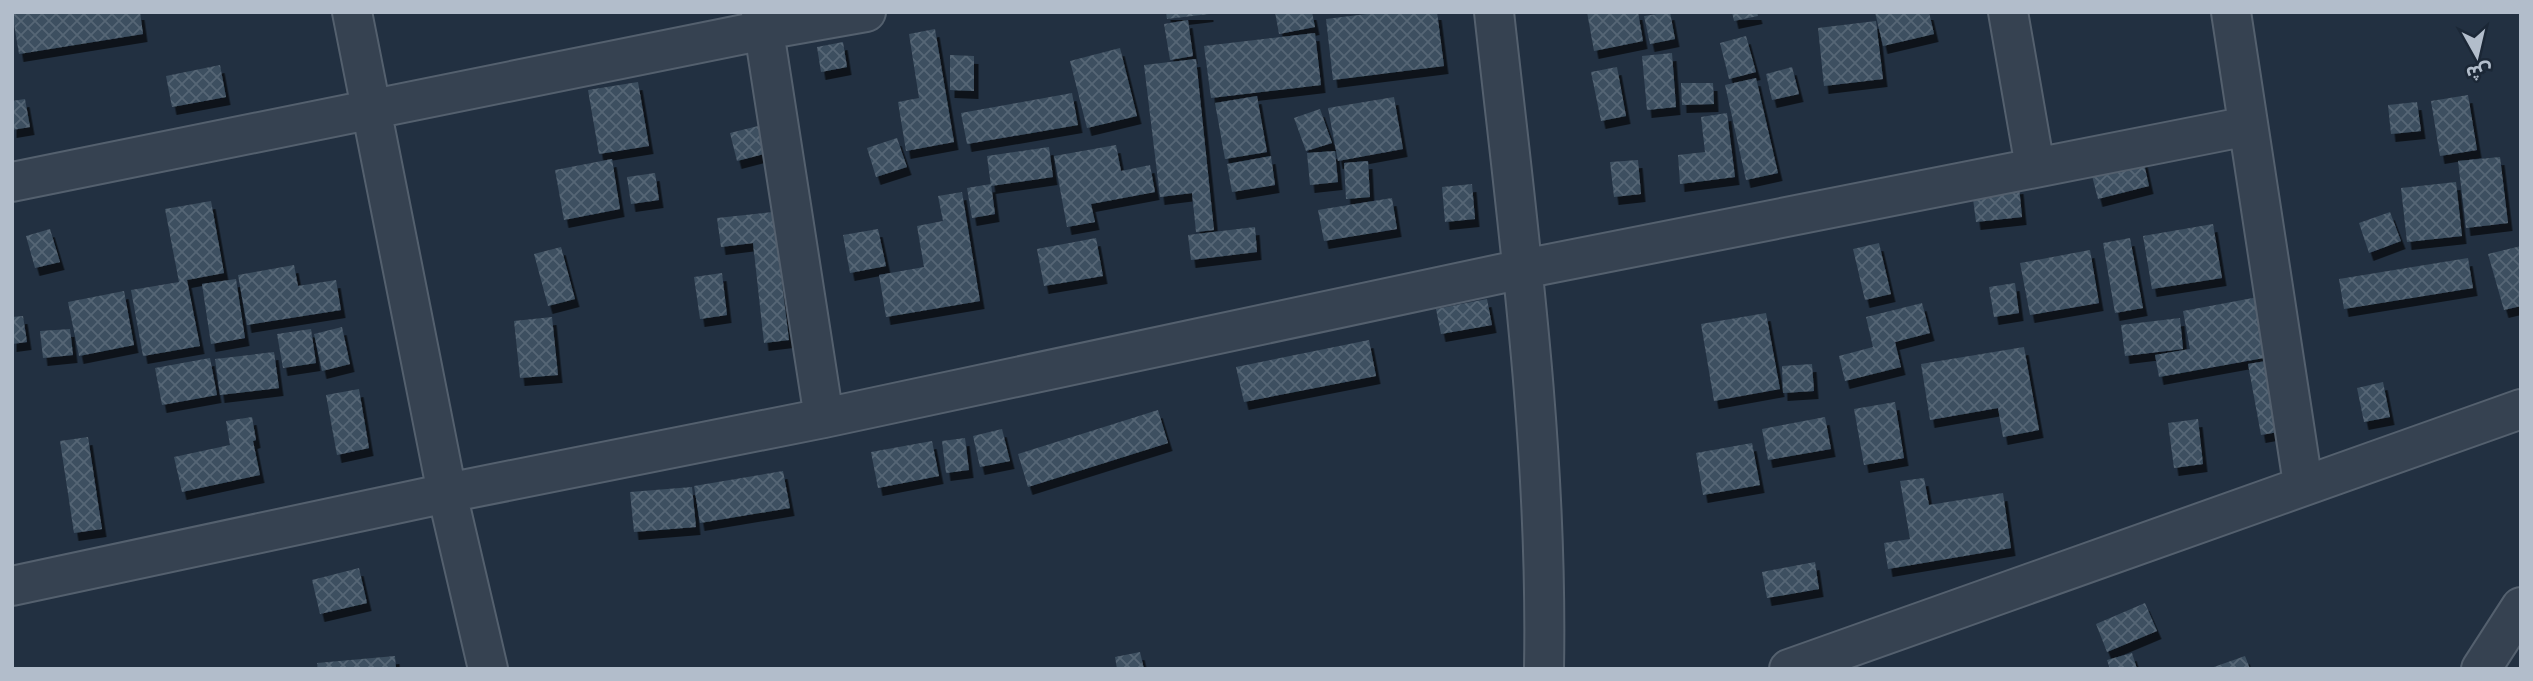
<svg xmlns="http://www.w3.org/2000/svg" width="2533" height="681" font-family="Overpass,'Noto Sans Arabic',sans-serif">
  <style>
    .building { fill: url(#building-cross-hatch); filter: url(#shadow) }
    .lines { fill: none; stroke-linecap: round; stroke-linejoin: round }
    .minor-casing { stroke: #54606e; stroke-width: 42 }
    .minor { stroke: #364251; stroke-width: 38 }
  </style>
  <defs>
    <pattern id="building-cross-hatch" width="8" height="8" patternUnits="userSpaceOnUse" patternTransform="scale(1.75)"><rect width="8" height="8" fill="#3d4f60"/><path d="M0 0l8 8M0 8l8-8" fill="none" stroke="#576675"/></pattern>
    <filter id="shadow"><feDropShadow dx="4.5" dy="8" stdDeviation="0" flood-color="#0009"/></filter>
  </defs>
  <rect width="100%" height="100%" fill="#223041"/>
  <path class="building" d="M 12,12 L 140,12 L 143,34 L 19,54 Z
    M 1166,12 L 1209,12 L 1209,14 L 1167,19 Z
    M 1275,12 L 1312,12 L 1315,27 L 1279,34 Z
    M 1383,12 L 1437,12 L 1444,66 L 1333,80 L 1326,19 Z
    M 1587,12 L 1638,12 L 1643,41 L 1594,51 Z
    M 1670,12 L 1675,39 L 1650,44 L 1644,16 Z
    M 1732,12 L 1757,12 L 1758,16 L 1734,21 Z
    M 1875,12 L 1929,12 L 1934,34 L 1883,46 Z
    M 1188,20 L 1193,56 L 1170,60 L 1164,24 Z
    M 1876,21 L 1883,79 L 1824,86 L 1818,28 Z
    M 935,29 L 954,142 L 906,151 L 898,102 L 919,98 L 909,34 Z
    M 1315,33 L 1321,85 L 1211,98 L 1204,46 Z
    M 1746,36 L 1756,72 L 1729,79 L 1720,43 Z
    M 843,42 L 847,67 L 821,72 L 817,47 Z
    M 1120,48 L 1137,116 L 1087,128 L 1070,61 Z
    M 1672,53 L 1676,107 L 1647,110 L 1642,56 Z
    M 950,55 L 974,56 L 974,91 L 950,90 Z
    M 1196,59 L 1214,230 L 1196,232 L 1192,193 L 1160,197 L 1144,65 Z
    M 220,65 L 226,97 L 172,107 L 166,76 Z
    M 1617,67 L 1626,116 L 1601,121 L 1591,72 Z
    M 1792,67 L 1799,94 L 1772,100 L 1766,74 Z
    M 1756,78 L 1778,173 L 1746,180 L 1725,85 Z
    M 638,82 L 649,146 L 599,154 L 588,90 Z
    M 1681,83 L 1713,83 L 1714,104 L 1682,105 Z
    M 1072,93 L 1078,125 L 967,144 L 961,113 Z
    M 2468,95 L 2477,150 L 2440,156 L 2431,101 Z
    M 1257,96 L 1267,152 L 1225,159 L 1215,103 Z
    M 1394,97 L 1403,149 L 1338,161 L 1328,108 Z
    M 25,99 L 30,127 L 12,130 L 12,101 Z
    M 2417,102 L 2421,131 L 2391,134 L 2388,105 Z
    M 1320,109 L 1332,143 L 1306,151 L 1294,118 Z
    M 1727,113 L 1735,177 L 1680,184 L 1678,155 L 1705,152 L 1701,117 Z
    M 758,126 L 764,154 L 737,161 L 730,133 Z
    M 897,138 L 907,167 L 876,177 L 867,148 Z
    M 1116,145 L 1121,171 L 1150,165 L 1155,192 L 1091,204 L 1095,222 L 1067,227 L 1054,156 Z
    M 1049,147 L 1053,177 L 991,186 L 987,156 Z
    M 1335,151 L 1338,182 L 1310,185 L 1307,153 Z
    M 1271,156 L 1275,185 L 1232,192 L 1227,164 Z
    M 2500,157 L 2508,223 L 2466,228 L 2458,161 Z
    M 612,159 L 620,209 L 564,220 L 555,170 Z
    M 2143,159 L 2149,186 L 2098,199 L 2091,172 Z
    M 1638,160 L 1641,194 L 1614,197 L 1610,162 Z
    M 1368,161 L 1370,197 L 1346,199 L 1344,163 Z
    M 655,173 L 659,200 L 631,204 L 627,177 Z
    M 2456,182 L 2462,236 L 2407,242 L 2401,188 Z
    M 991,184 L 995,214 L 972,218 L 967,188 Z
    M 1472,184 L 1475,219 L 1445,222 L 1442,187 Z
    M 2019,186 L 2022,217 L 1976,222 L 1972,191 Z
    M 962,192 L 980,301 L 886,317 L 879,275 L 924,267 L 917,226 L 943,221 L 938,196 Z
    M 1392,198 L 1397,229 L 1324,241 L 1318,210 Z
    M 211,201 L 224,273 L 187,280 L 200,346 L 143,356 L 131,290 L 179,282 L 165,209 Z
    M 773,212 L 789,340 L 764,343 L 753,243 L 721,247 L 717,218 Z
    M 2390,212 L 2401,241 L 2369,253 L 2359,223 Z
    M 2213,224 L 2222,278 L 2152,289 L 2143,236 Z
    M 1255,227 L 1257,252 L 1191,260 L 1188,235 Z
    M 50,229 L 60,262 L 35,268 L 26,236 Z
    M 878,229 L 886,266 L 850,273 L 843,235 Z
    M 1096,238 L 1103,276 L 1044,286 L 1037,249 Z
    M 2130,238 L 2143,308 L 2115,313 L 2103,243 Z
    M 1879,243 L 1891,294 L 1865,300 L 1853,249 Z
    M 2521,246 L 2521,306 L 2504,310 L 2488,254 Z
    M 561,247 L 575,299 L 548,306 L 534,254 Z
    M 2090,250 L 2099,303 L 2030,315 L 2020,263 Z
    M 2468,258 L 2473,288 L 2344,309 L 2339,279 Z
    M 294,265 L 298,286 L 336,280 L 341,310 L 247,325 L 238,275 Z
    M 722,273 L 727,315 L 700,319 L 694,277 Z
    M 236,279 L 245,338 L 211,344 L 202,284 Z
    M 2015,283 L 2019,313 L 1994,317 L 1989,287 Z
    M 124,291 L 134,345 L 79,356 L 68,302 Z
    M 2269,295 L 2280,355 L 2159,377 L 2155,355 L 2190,349 L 2183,311 Z
    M 1487,299 L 1492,325 L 1441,334 L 1436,309 Z
    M 1922,303 L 1930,333 L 1895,342 L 1901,367 L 1845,381 L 1839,356 L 1873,347 L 1866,317 Z
    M 1766,313 L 1780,389 L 1714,401 L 1701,324 Z
    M 23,316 L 27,342 L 12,344 L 12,317 Z
    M 552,317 L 558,375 L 520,378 L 514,321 Z
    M 2180,318 L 2183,349 L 2125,356 L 2121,325 Z
    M 342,327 L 350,364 L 322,371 L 314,334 Z
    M 70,329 L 73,355 L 43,358 L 40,331 Z
    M 311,329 L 316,363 L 283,368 L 277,334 Z
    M 1369,340 L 1376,376 L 1244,402 L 1236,367 Z
    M 2024,347 L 2039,430 L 2003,437 L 1998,408 L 1930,420 L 1921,364 Z
    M 274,352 L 279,388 L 220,395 L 215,359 Z
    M 210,358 L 217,395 L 162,405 L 155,368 Z
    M 2284,358 L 2296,429 L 2261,435 L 2248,364 Z
    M 1812,364 L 1814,391 L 1783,393 L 1782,366 Z
    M 2383,382 L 2390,417 L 2364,422 L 2357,388 Z
    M 359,389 L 369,448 L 337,455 L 326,395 Z
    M 1895,402 L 1904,458 L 1864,465 L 1854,409 Z
    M 1158,410 L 1168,443 L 1028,487 L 1018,454 Z
    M 252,417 L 256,440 L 253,441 L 260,475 L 182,492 L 174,457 L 230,445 L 226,421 Z
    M 1825,417 L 1831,449 L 1768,460 L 1762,429 Z
    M 2198,419 L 2203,464 L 2174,468 L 2168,423 Z
    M 1002,429 L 1010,461 L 980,467 L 973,436 Z
    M 88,437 L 102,529 L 74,533 L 60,441 Z
    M 965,438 L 969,470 L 946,473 L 942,441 Z
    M 932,441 L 939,476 L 878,488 L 871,452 Z
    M 1752,443 L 1760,485 L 1703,495 L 1696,453 Z
    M 783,471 L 790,508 L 700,523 L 694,486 Z
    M 1924,478 L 1929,505 L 2003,493 L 2011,548 L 1888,569 L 1884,543 L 1910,539 L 1900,481 Z
    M 692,487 L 696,527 L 634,532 L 630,492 Z
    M 1815,562 L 1819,589 L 1767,598 L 1762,572 Z
    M 359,568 L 367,603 L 320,614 L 312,580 Z
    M 2145,603 L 2157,631 L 2107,652 L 2096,624 Z
    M 1140,652 L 1144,669 L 1117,669 L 1115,657 Z
    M 2132,653 L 2137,669 L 2110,669 L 2107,660 Z
    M 395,656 L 396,669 L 318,669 L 317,663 Z
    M 2245,656 L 2250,669 L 2211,669 L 2211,668 Z"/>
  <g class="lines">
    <g class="minor-casing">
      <path id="minor" d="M 352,12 L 447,493 L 488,669
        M 761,12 L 824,418
        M 1494,12 C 1518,230 1548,449 1544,669
        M 2008,12 L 2035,167
        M 2231,12 L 2303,484
        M 12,182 L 764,30 L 866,12
        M 12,586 L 447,493 L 824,418 L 1523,269 L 2248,126
        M 1789,669 L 2521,409
        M 2481,669 L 2521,607"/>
    </g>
    <use href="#minor" class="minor"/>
  </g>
  <rect width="2533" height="681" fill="none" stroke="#b2bdcb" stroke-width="28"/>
  <g transform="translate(2477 56) rotate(172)" stroke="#1b2736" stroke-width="5" paint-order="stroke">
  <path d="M0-5L12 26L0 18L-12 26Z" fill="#b2bdcb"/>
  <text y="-10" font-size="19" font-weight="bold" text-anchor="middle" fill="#b2bdcb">ش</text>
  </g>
</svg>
